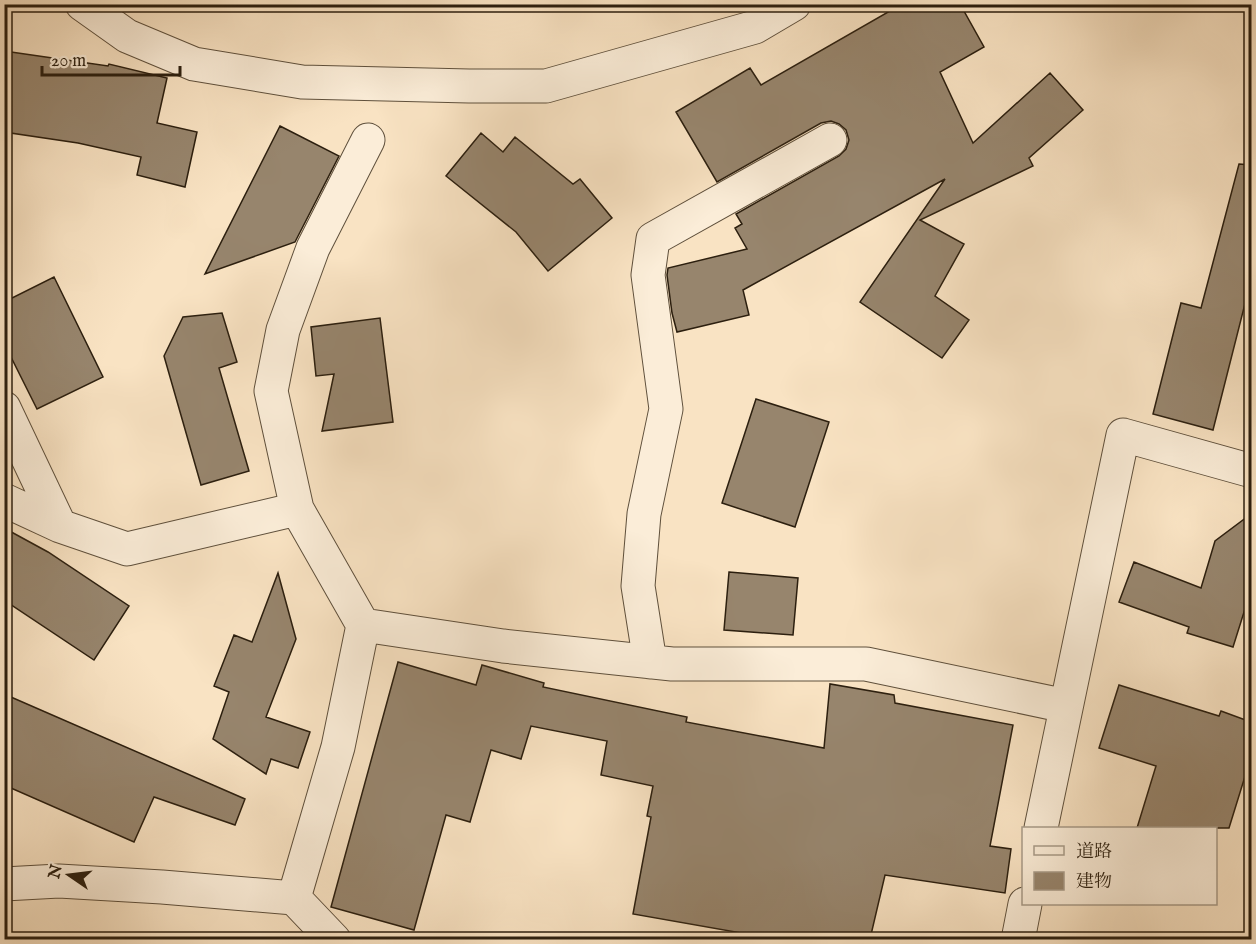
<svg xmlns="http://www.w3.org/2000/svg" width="1256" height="944" font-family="'IM FELL English','Noto Serif JP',serif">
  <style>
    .building { fill: #97856d; stroke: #2c1f0f; stroke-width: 1.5 }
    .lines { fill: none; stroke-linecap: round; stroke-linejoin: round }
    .minor-casing { stroke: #5f503c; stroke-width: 35 }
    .minor { stroke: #fbedd8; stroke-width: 33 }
  </style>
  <rect width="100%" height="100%" fill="#f9e3c3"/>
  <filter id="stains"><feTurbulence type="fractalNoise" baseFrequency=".00333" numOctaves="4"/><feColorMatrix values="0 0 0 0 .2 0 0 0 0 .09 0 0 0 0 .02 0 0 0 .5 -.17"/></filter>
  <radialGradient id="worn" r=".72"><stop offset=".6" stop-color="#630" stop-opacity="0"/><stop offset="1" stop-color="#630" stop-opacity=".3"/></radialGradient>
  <path class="building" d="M 902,4 L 960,4 L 984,47 L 940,72 L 973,143 L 1050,73 L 1083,110 L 1029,158 L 1033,166 L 920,220 L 964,244 L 935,296 L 969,320 L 942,358 L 860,302 L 945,179 L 743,290 L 749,315 L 677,332 L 672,313 L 667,275 L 668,268 L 747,249 L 735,228 L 742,224 L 736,214 L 839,156 L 846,149 L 849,140 L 846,130 L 839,124 L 831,121 L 821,123 L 717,182 L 676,112 L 750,68 L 761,85 Z
    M 4,51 L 108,66 L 109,64 L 167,78 L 157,123 L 197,132 L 185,187 L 137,175 L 141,157 L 78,143 L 4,132 Z
    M 280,126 L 339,156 L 295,242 L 205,274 Z
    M 481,133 L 503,152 L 515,137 L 573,184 L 580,179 L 612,218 L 548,271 L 516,232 L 446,176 Z
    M 1239,164 L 1251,165 L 1251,280 L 1213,430 L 1153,414 L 1181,303 L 1201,308 Z
    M 54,277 L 103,377 L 37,409 L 4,343 L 4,302 Z
    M 222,313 L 237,362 L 219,368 L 249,471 L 201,485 L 164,356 L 183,317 Z
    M 380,318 L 393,422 L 322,431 L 334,374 L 316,376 L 311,327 Z
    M 756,399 L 829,422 L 795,527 L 722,503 Z
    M 1251,514 L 1251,590 L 1233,647 L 1187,633 L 1189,627 L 1119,602 L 1134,562 L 1201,588 L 1215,541 Z
    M 4,528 L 48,552 L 129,606 L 94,660 L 4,600 Z
    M 729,572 L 798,578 L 793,635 L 724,630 Z
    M 278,573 L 296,639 L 266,717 L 310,732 L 298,768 L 271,759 L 266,774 L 213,739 L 229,692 L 214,686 L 234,635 L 252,642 Z
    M 398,662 L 476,685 L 482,665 L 544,683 L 543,687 L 687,717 L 686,722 L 824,748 L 830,684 L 894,695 L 895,703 L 1013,725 L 990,846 L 1011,849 L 1005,893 L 885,875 L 870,939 L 775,939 L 633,914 L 651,817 L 647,816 L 653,786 L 601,775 L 607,741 L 531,726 L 521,759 L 491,750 L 470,822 L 446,815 L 414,930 L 331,907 Z
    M 1119,685 L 1219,716 L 1221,711 L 1251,722 L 1251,757 L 1229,828 L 1137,828 L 1156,766 L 1099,748 Z
    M 4,694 L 245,799 L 235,825 L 154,797 L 134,842 L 4,785 Z"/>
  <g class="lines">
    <g class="minor-casing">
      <path id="minor" d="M 82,4 L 127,36 L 194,64 L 302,82 L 469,86 L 546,86 L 755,27 L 794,4
        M 4,408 L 60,526
        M 4,500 L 60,526 L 127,549 L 297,509 L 363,625 L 503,646 L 672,664 L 866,664 L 1066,706
        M 297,509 L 271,391 L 283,330 L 313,248 L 368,140
        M 650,662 L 638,586 L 644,514 L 666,409 L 648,275 L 653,239 L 830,140
        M 1041,828 L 1123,435 L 1252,471
        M 4,884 L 59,881 L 162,887 L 294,898 L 334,940
        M 294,898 L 338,747 L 363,625
        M 1018,940 L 1025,904"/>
    </g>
    <use href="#minor" class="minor"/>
  </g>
  <rect width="1256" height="944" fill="none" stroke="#f9e3c3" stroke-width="24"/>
  <rect x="6" y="6" width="1244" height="932" fill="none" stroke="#2c1f0f" stroke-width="3"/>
  <rect x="12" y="12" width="1232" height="920" fill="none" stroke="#2c1f0f" stroke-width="1.5"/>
  <rect x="1022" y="827" width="195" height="78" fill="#fbedd8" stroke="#a89b88" stroke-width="1.5"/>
  <rect x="1034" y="846" width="30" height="9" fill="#fbedd8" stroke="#a89b88" stroke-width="1.5"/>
  <text x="1076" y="857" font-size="18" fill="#2c1f0f">道路</text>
  <rect x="1034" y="872" width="30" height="18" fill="#97856d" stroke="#a89b88" stroke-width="1.5"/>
  <text x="1076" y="887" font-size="18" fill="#2c1f0f">建物</text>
  <g transform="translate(69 875) rotate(284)" stroke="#fbedd8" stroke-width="4.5" paint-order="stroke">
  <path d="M0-4.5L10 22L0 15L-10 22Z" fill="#2c1f0f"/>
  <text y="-9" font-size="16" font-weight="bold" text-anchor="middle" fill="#2c1f0f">N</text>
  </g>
  <path d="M42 66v9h138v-9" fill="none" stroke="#2c1f0f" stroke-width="3"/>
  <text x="51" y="66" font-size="18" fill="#2c1f0f" stroke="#fbedd8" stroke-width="4.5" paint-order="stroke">20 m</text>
  <rect width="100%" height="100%" filter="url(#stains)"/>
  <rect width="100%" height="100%" fill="url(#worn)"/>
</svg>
